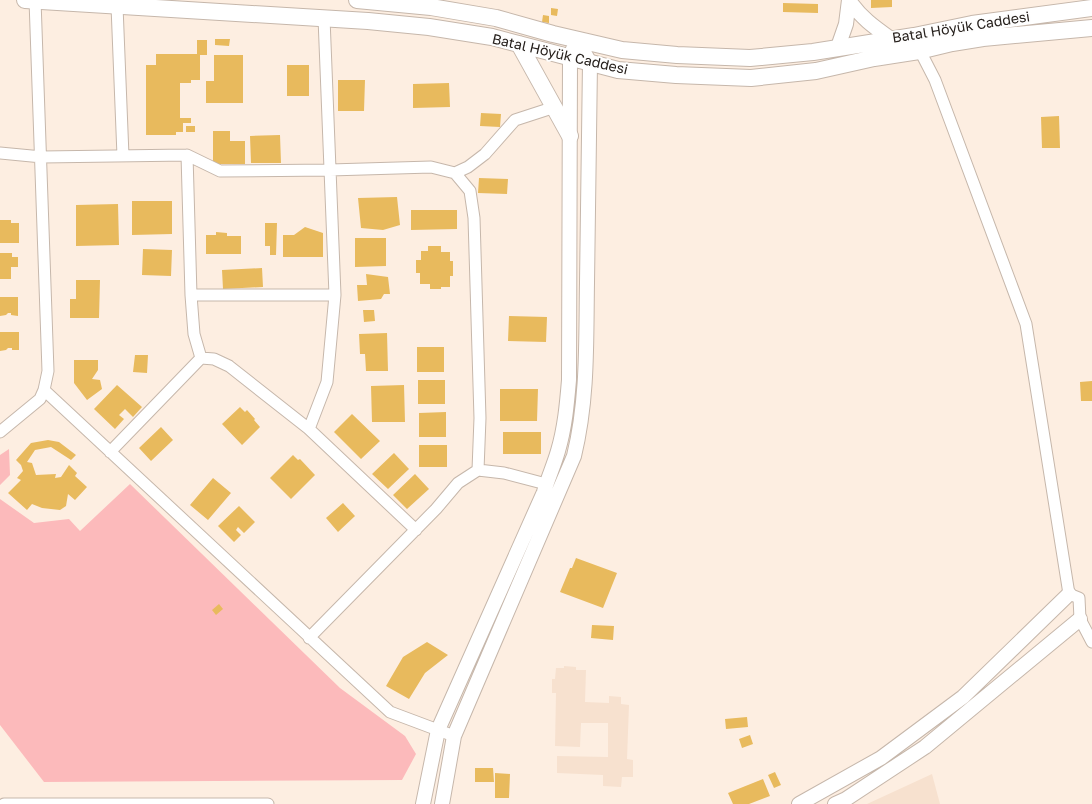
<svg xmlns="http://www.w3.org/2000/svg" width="1092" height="804" font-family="'Golos Text',sans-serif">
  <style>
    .built { fill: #f7e1cf }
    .green { fill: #fcbabb }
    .building { fill: #e8ba5d }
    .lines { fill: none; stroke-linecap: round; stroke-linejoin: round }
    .minor-casing { stroke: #c6b7ab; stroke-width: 13 }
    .tertiary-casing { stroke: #c6b7ab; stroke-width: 16 }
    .secondary-casing { stroke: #c6b7ab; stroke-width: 18 }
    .minor { stroke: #fff; stroke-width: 11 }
    .tertiary { stroke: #fff; stroke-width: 14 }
    .secondary { stroke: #fff; stroke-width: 16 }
    .labels { text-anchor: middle; stroke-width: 4; stroke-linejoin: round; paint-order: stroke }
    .street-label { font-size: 14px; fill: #26201c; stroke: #fefefe }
  </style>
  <rect width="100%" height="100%" fill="#fdeee1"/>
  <path class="built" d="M 564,666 L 576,667 L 576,670 L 586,670 L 585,702 L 609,703 L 609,696 L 621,697 L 621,704 L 629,705 L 627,759 L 633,760 L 633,777 L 622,777 L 621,787 L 603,786 L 603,775 L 557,773 L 557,756 L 608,757 L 608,723 L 581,723 L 580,747 L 555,746 L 556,693 L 552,693 L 552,679 L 555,679 L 556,668 L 564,668 Z
    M 932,774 L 940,804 L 867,804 Z"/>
  <path class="green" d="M 9,449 L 10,475 L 0,485 L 0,455 Z
    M 130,484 L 340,688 L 405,736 L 416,754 L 402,780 L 44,782 L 0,725 L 0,499 L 34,523 L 69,519 L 80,531 Z"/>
  <path class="building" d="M 871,0 L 892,0 L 892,7 L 871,8 Z
    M 783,3 L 818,4 L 818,13 L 783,12 Z
    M 551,8 L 558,9 L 557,16 L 551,15 Z
    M 543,15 L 549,16 L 549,23 L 542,22 Z
    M 215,39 L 230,39 L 229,46 L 215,45 Z
    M 197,40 L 207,40 L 207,55 L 200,55 L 200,80 L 191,80 L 191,83 L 180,83 L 180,118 L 191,118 L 191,123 L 183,123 L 183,132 L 176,132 L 176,135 L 146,135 L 146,65 L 156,65 L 156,54 L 197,54 Z
    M 214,55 L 243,55 L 243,103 L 206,103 L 206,81 L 214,81 Z
    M 287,65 L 309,65 L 309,96 L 287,96 Z
    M 338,80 L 365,80 L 364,111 L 338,111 Z
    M 449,83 L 450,107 L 413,108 L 413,84 Z
    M 481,113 L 501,114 L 500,127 L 480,126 Z
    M 1059,116 L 1060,148 L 1042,148 L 1041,117 Z
    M 186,126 L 195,126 L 195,132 L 186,132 Z
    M 213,131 L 230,131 L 230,141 L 245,141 L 245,164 L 213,164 Z
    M 280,135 L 281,163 L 251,163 L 250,136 Z
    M 479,178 L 508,179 L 507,194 L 478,193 Z
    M 397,197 L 400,225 L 383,230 L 361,228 L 358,198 Z
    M 132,201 L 172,201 L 172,234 L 132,235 Z
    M 118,204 L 119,245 L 76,246 L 76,205 Z
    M 411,210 L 457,210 L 457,229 L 411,230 Z
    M 0,220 L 11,220 L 11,223 L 19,223 L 19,243 L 0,243 Z
    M 265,223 L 277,223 L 276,255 L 270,255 L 270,246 L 265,246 Z
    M 305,227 L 323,233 L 323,257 L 283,257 L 283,235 L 294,235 Z
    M 216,232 L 227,233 L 227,236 L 241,236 L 241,254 L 206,254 L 206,235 L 216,235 Z
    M 355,238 L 386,238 L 386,266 L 355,267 Z
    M 428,246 L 441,246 L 441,252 L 450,252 L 450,261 L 453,261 L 453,276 L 450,276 L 450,287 L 441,287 L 441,289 L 430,289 L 430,284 L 420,284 L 420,273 L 416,273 L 416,260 L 421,260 L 421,251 L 428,251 Z
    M 143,249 L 172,250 L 171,276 L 142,275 Z
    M 0,253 L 12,253 L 12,257 L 18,257 L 18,267 L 11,267 L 11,279 L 0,279 Z
    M 262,268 L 263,287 L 223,289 L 222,270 Z
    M 366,274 L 388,277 L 390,294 L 384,294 L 381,299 L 358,301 L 357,285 L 367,285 Z
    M 76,280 L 100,280 L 99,318 L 70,318 L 70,299 L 76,299 Z
    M 0,297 L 18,297 L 18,316 L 11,315 L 11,313 L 8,313 L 6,315 L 0,316 Z
    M 363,310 L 374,310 L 375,321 L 364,322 Z
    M 509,316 L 547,317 L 546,342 L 508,341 Z
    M 0,332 L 19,332 L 19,350 L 12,350 L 12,348 L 8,348 L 6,350 L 0,351 Z
    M 387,333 L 388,371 L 366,371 L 365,354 L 360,354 L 359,334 Z
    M 417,347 L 444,347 L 444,372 L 417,372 Z
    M 135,355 L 148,355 L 147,373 L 133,372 Z
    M 74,360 L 98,360 L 98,370 L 92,379 L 100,380 L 102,389 L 87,400 L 74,383 Z
    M 418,380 L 445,380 L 445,404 L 418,404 Z
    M 1092,381 L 1092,401 L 1081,401 L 1080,382 Z
    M 117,385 L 142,407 L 133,417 L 125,409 L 119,415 L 124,419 L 115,429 L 94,409 Z
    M 404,385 L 405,422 L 372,422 L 371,386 Z
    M 500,389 L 538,389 L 537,421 L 500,421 Z
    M 240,407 L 245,412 L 247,410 L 255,419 L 254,420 L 260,427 L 242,445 L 222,424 Z
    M 446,412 L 446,437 L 419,437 L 419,413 Z
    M 352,414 L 380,441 L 361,459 L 334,432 Z
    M 161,427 L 173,440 L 151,461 L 139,448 Z
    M 503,432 L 541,432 L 541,454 L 503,454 Z
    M 48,440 L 59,442 L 76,455 L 71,460 L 51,447 L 35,450 L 27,462 L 32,463 L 36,475 L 56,474 L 55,478 L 61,477 L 69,465 L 77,473 L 75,476 L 87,487 L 75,500 L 68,494 L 66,506 L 60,510 L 42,508 L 32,504 L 27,510 L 8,493 L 21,480 L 17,478 L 23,471 L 21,465 L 16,460 L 31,443 Z
    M 419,445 L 447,445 L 447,467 L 419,467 Z
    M 394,453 L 409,469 L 388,489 L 372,474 Z
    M 293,455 L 298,460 L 300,459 L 315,475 L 291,499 L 270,478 Z
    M 415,474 L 429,489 L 407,509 L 393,495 Z
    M 213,478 L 231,493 L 208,520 L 190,505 Z
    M 343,503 L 355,516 L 338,532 L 326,518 Z
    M 239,506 L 255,522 L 244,533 L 238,527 L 236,530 L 241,535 L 234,542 L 218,526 Z
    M 576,558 L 617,573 L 603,608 L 560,592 L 570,568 L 572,568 Z
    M 219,604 L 223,609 L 216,615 L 212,610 Z
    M 592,625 L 614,626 L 613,640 L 591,638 Z
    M 427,642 L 448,655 L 425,673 L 409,699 L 386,686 L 403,657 Z
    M 747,717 L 748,727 L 726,729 L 725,719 Z
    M 750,735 L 753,744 L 742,748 L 739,739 Z
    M 475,768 L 493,768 L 494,782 L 475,782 Z
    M 775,772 L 781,785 L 774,788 L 768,775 Z
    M 495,773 L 510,774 L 509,798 L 495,798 Z
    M 763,779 L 770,796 L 749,804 L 733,804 L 728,793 Z"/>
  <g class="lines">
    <g class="minor-casing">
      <path id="minor" d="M 117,6 L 123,156
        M 917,45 L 935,80 L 1026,324 L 1069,594 L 1079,598 L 1080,619 L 1092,642
        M 0,153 L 42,157 L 187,155 L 220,171 L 330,170 L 431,167 L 455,173 L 468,167 L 485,154 L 515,120 L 555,107
        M 187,155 L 191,295 L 194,334 L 201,358
        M 455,173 L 470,191 L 474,218 L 480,418 L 478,470
        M 191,295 L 335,295
        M 44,390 L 390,712 L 454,736
        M 309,429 L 327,382 L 335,295 L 324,18
        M 0,432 L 40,399 L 44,390 L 48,371 L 35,0
        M 110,452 L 201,358 L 214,359 L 229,366 L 309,429 L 416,530
        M 309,638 L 436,509 L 458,483 L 478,470 L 504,473 L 546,484
        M 4,804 L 268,804"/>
    </g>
    <g class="tertiary-casing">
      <path id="tertiary" d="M 849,0 C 860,17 874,27 891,39
        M 838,47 L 846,24 L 849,0
        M 423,804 L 438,730 L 544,492 C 548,478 554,465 558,451 C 565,427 567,404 569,380 L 570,58 L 573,49
        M 442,804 L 454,736 L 574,456 C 588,399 586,341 587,283 C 588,209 589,136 590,63 L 577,39
        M 799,804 L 881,758 L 963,697 L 1069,594
        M 835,804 L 846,799 L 925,747 L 1080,619"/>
    </g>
    <g class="secondary-casing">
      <path id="secondary" d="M 25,0 L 368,21 L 429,27 L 492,37 L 618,70 L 676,75 L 751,78 L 816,71 L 874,58 L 919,51 L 952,43 L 983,38 L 1092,28
        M 357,0 L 431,7 L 496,18 L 553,34 L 622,50 L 677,55 L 750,58 L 813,52 L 914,36 L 972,24 L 1092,8
        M 519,44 L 570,136"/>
    </g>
    <use href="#minor" class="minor"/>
    <use href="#tertiary" class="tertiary"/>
    <use href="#secondary" class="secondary"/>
  </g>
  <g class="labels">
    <g class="street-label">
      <text transform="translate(961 27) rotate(-9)" y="5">Batal Höyük Caddesi</text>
      <text transform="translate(560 54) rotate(13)" y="5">Batal Höyük Caddesi</text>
    </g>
  </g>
</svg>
